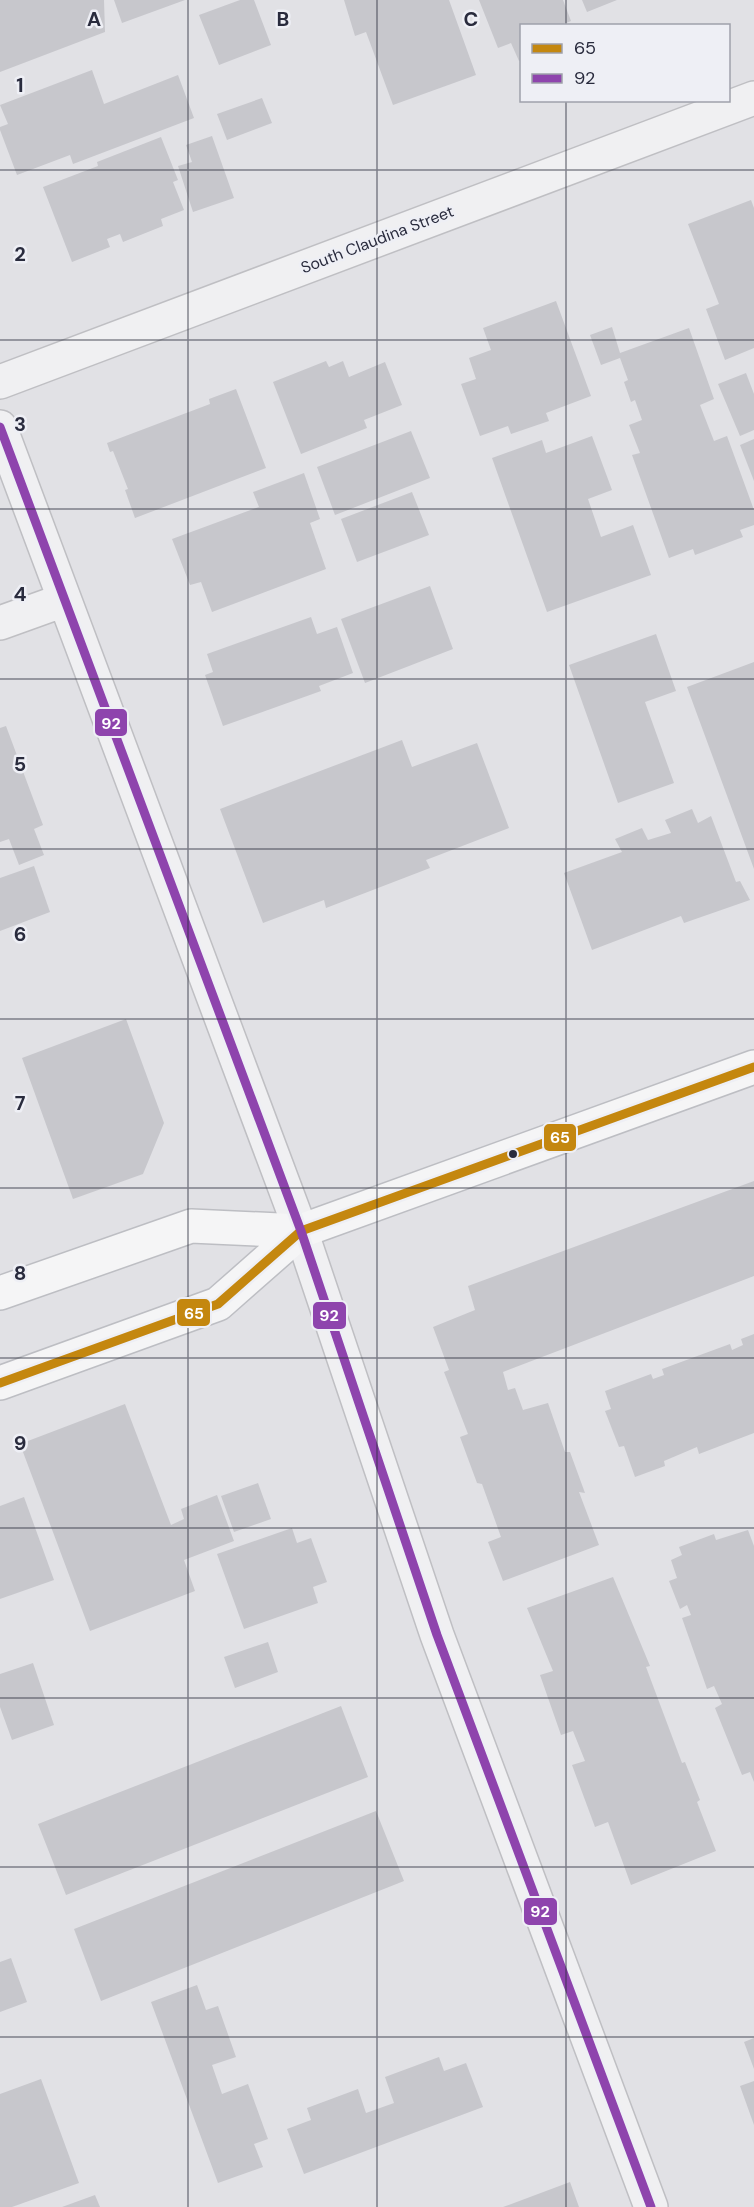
<svg xmlns="http://www.w3.org/2000/svg" width="754" height="2207" font-family="'DM Sans',sans-serif">
  <style>
    .building { fill: #c7c7cc }
    .lines { fill: none; stroke-linecap: round; stroke-linejoin: round }
    .minor-casing { stroke: #bfbfc3; stroke-width: 36 }
    .major-casing { stroke: #bdbec3; stroke-width: 36 }
    .minor { stroke: #f0f0f2; stroke-width: 33 }
    .major { stroke: #f5f5f6; stroke-width: 33 }
    .bus-1-casing { stroke: #eeeff5; stroke-width: 14 }
    .bus-2-casing { stroke: #eeeff5; stroke-width: 14 }
    .bus-1 { stroke: #c4870f; stroke-width: 9 }
    .bus-2 { stroke: #8e44ad; stroke-width: 9 }
    .grid { fill: none; stroke: #292b3d; stroke-width: 1.5; stroke-opacity: 0.55 }
    .bus-dot { fill: #292b3d; stroke: #eeeff5; stroke-width: 2 }
    .labels { text-anchor: middle; stroke-width: 5; stroke-linejoin: round; paint-order: stroke }
    .street-label { font-size: 16px; fill: #292b3d; stroke: #eeeff5 }
    .grid-label { font-size: 20px; text-anchor: middle; font-weight: bold; fill: #292b3d; stroke: #eeeff5; stroke-width: 5; stroke-linejoin: round; paint-order: stroke }
    .line-badge { stroke: #eeeff5; stroke-width: 2 }
    .badge-label { font-size: 16px; text-anchor: middle; font-weight: bold; fill: #fff }
  </style>
  <rect width="100%" height="100%" fill="#e1e1e5"/>
  <path class="building" d="M 0,0 L 104,0 L 105,32 L 0,72 Z
    M 114,0 L 185,0 L 122,23 Z
    M 240,0 L 254,0 L 271,45 L 219,65 L 199,15 Z
    M 344,0 L 449,0 L 476,75 L 393,105 L 366,32 L 355,36 Z
    M 479,0 L 563,0 L 571,21 L 559,26 L 522,26 L 522,60 L 519,61 L 511,43 L 498,48 Z
    M 582,0 L 617,0 L 587,12 Z
    M 92,70 L 104,104 L 178,75 L 194,118 L 73,164 L 70,155 L 17,175 L 0,130 L 0,127 L 8,124 L 0,105 Z
    M 262,98 L 272,123 L 227,140 L 217,114 Z
    M 212,136 L 234,198 L 193,212 L 178,166 L 192,162 L 186,145 Z
    M 161,137 L 178,180 L 173,182 L 184,210 L 161,219 L 163,226 L 123,242 L 120,234 L 107,239 L 110,247 L 72,262 L 43,187 L 98,166 L 97,162 Z
    M 751,200 L 754,208 L 754,348 L 725,360 L 706,309 L 719,304 L 688,224 Z
    M 556,301 L 591,396 L 546,413 L 549,421 L 511,434 L 508,426 L 480,436 L 461,384 L 476,379 L 469,358 L 491,350 L 483,328 Z
    M 612,327 L 620,353 L 689,328 L 714,399 L 700,405 L 714,441 L 727,436 L 754,510 L 754,525 L 740,530 L 743,537 L 695,555 L 693,549 L 669,558 L 632,455 L 640,453 L 629,425 L 642,420 L 635,400 L 631,402 L 624,382 L 628,380 L 620,358 L 601,365 L 590,335 Z
    M 326,361 L 329,367 L 343,361 L 349,377 L 385,362 L 402,405 L 364,420 L 367,428 L 301,454 L 273,382 Z
    M 746,373 L 754,394 L 754,430 L 740,436 L 718,384 Z
    M 236,389 L 266,468 L 135,518 L 125,490 L 128,489 L 113,451 L 110,452 L 107,443 L 210,404 L 209,399 Z
    M 411,431 L 430,478 L 335,515 L 317,467 Z
    M 592,436 L 612,490 L 588,499 L 601,537 L 633,525 L 651,575 L 547,612 L 492,458 L 542,440 L 546,453 Z
    M 754,439 L 754,481 L 740,445 Z
    M 304,473 L 320,519 L 310,523 L 326,569 L 212,612 L 201,582 L 190,585 L 172,539 L 259,507 L 253,492 Z
    M 412,492 L 429,535 L 357,562 L 341,519 Z
    M 430,586 L 453,649 L 365,683 L 341,619 Z
    M 311,617 L 317,634 L 337,627 L 353,673 L 319,686 L 321,691 L 223,726 L 205,675 L 213,672 L 207,654 Z
    M 656,634 L 676,691 L 645,702 L 674,783 L 618,803 L 569,665 Z
    M 754,662 L 754,869 L 687,687 Z
    M 6,726 L 43,825 L 34,829 L 44,855 L 19,865 L 9,839 L 0,842 L 0,728 Z
    M 402,740 L 412,767 L 477,743 L 509,828 L 426,860 L 430,868 L 326,908 L 324,900 L 263,923 L 220,809 Z
    M 692,809 L 698,823 L 711,816 L 736,882 L 740,881 L 750,900 L 684,923 L 681,916 L 592,950 L 564,873 L 622,852 L 615,839 L 642,828 L 648,840 L 671,833 L 665,820 Z
    M 34,866 L 50,912 L 0,931 L 0,878 Z
    M 126,1019 L 164,1123 L 143,1174 L 73,1199 L 22,1058 Z
    M 754,1181 L 754,1276 L 503,1372 L 508,1390 L 515,1388 L 523,1410 L 548,1403 L 565,1452 L 570,1452 L 585,1493 L 579,1492 L 599,1545 L 503,1581 L 488,1542 L 501,1537 L 482,1484 L 477,1483 L 460,1437 L 468,1434 L 444,1372 L 449,1370 L 433,1327 L 475,1310 L 468,1286 Z
    M 754,1334 L 754,1433 L 699,1454 L 697,1447 L 664,1461 L 665,1466 L 635,1477 L 624,1446 L 619,1447 L 605,1411 L 611,1409 L 605,1391 L 651,1374 L 653,1379 L 664,1375 L 662,1369 L 730,1344 L 732,1350 L 743,1345 L 741,1339 Z
    M 125,1404 L 171,1525 L 184,1519 L 181,1509 L 217,1495 L 234,1541 L 184,1560 L 195,1591 L 90,1631 L 20,1444 Z
    M 258,1483 L 271,1519 L 234,1532 L 221,1496 Z
    M 24,1497 L 54,1580 L 0,1599 L 0,1506 Z
    M 292,1528 L 297,1543 L 311,1538 L 327,1582 L 313,1587 L 318,1603 L 244,1629 L 217,1554 Z
    M 748,1530 L 754,1546 L 754,1782 L 750,1772 L 742,1775 L 715,1708 L 722,1704 L 714,1686 L 707,1689 L 682,1618 L 691,1615 L 687,1605 L 680,1609 L 669,1581 L 677,1578 L 671,1560 L 682,1555 L 679,1547 L 714,1534 L 716,1540 Z
    M 613,1577 L 650,1666 L 646,1667 L 682,1763 L 685,1762 L 700,1800 L 697,1802 L 716,1851 L 631,1885 L 608,1822 L 595,1827 L 572,1765 L 585,1761 L 573,1731 L 561,1735 L 540,1675 L 553,1671 L 527,1608 Z
    M 268,1642 L 278,1672 L 235,1688 L 224,1657 Z
    M 33,1663 L 54,1725 L 12,1740 L 0,1707 L 0,1674 Z
    M 341,1706 L 368,1777 L 66,1895 L 38,1824 Z
    M 376,1811 L 404,1881 L 101,2001 L 74,1929 Z
    M 11,1958 L 27,2002 L 0,2012 L 0,1962 Z
    M 197,1985 L 206,2010 L 218,2006 L 236,2057 L 212,2065 L 222,2094 L 248,2084 L 268,2139 L 254,2144 L 263,2167 L 218,2183 L 151,2002 Z
    M 754,2038 L 754,2069 L 744,2042 Z
    M 439,2057 L 444,2071 L 466,2063 L 483,2107 L 304,2174 L 287,2129 L 311,2120 L 307,2108 L 358,2089 L 366,2113 L 394,2103 L 385,2077 Z
    M 41,2079 L 79,2183 L 12,2207 L 0,2207 L 0,2094 Z
    M 754,2081 L 754,2125 L 740,2086 Z
    M 570,2182 L 579,2207 L 503,2207 Z
    M 95,2195 L 100,2207 L 62,2207 Z"/>
  <g class="lines">
    <g class="minor-casing">
      <path id="minor" d="M 0,382 L 754,98
        M 0,427 L 301,1231 L 437,1635 L 651,2207
        M 0,623 L 64,600"/>
    </g>
    <g class="major-casing">
      <path id="major" d="M 0,1293 L 191,1226 L 301,1231
        M 0,1383 L 218,1304 L 301,1231 L 754,1067"/>
    </g>
    <use href="#minor" class="minor"/>
    <use href="#major" class="major"/>
    <g class="bus-1-casing">
      <path id="bus-1" d="M 0,1383 L 218,1304 L 301,1231 L 754,1067"/>
    </g>
    <g class="bus-2-casing">
      <path id="bus-2" d="M 0,427 L 301,1231 L 437,1635 L 651,2207"/>
    </g>
    <use href="#bus-1" class="bus-1"/>
    <use href="#bus-2" class="bus-2"/>
  </g>
  <path class="grid" d="M 188,0 L 188,2207M 377,0 L 377,2207M 566,0 L 566,26M 566,100 L 566,2207M 0,170 L 754,170M 0,340 L 754,340M 0,509 L 754,509M 0,679 L 754,679M 0,849 L 754,849M 0,1019 L 754,1019M 0,1188 L 754,1188M 0,1358 L 754,1358M 0,1528 L 754,1528M 0,1698 L 754,1698M 0,1867 L 754,1867M 0,2037 L 754,2037"/>
  <circle class="bus-dot" cx="513" cy="1154" r="5"/>
  <g class="labels">
    <g class="street-label">
      <text transform="translate(377 239) rotate(-21)" y="6">South Claudina Street</text>
    </g>
  </g>
  <g class="grid-label">
    <text x="94" y="26">A</text>
    <text x="283" y="26">B</text>
    <text x="471" y="26">C</text>
    <text x="20" y="92">1</text>
    <text x="20" y="261">2</text>
    <text x="20" y="431">3</text>
    <text x="20" y="601">4</text>
    <text x="20" y="771">5</text>
    <text x="20" y="941">6</text>
    <text x="20" y="1110">7</text>
    <text x="20" y="1280">8</text>
    <text x="20" y="1450">9</text>
  </g>
  <g class="line-badge">
    <rect x="94" y="708" width="34" height="29" rx="6" fill="#8e44ad"/>
    <rect x="543" y="1123" width="34" height="29" rx="6" fill="#c4870f"/>
    <rect x="176" y="1298" width="35" height="29" rx="6" fill="#c4870f"/>
    <rect x="312" y="1301" width="35" height="29" rx="6" fill="#8e44ad"/>
    <rect x="523" y="1897" width="35" height="29" rx="6" fill="#8e44ad"/>
  </g>
  <g class="badge-label">
    <text x="111" y="729">92</text>
    <text x="560" y="1143">65</text>
    <text x="194" y="1319">65</text>
    <text x="329" y="1321">92</text>
    <text x="540" y="1917">92</text>
  </g>
  <rect x="520" y="24" width="210" height="78" fill="#eeeff5" stroke="#9fa1ab" stroke-width="1.5"/>
  <rect x="532" y="44" width="30" height="9" fill="#c4870f" stroke="#9fa1ab" stroke-width="1.5"/>
  <text x="574" y="54" font-size="18" fill="#292b3d">65</text>
  <rect x="532" y="74" width="30" height="9" fill="#8e44ad" stroke="#9fa1ab" stroke-width="1.5"/>
  <text x="574" y="84" font-size="18" fill="#292b3d">92</text>
</svg>
